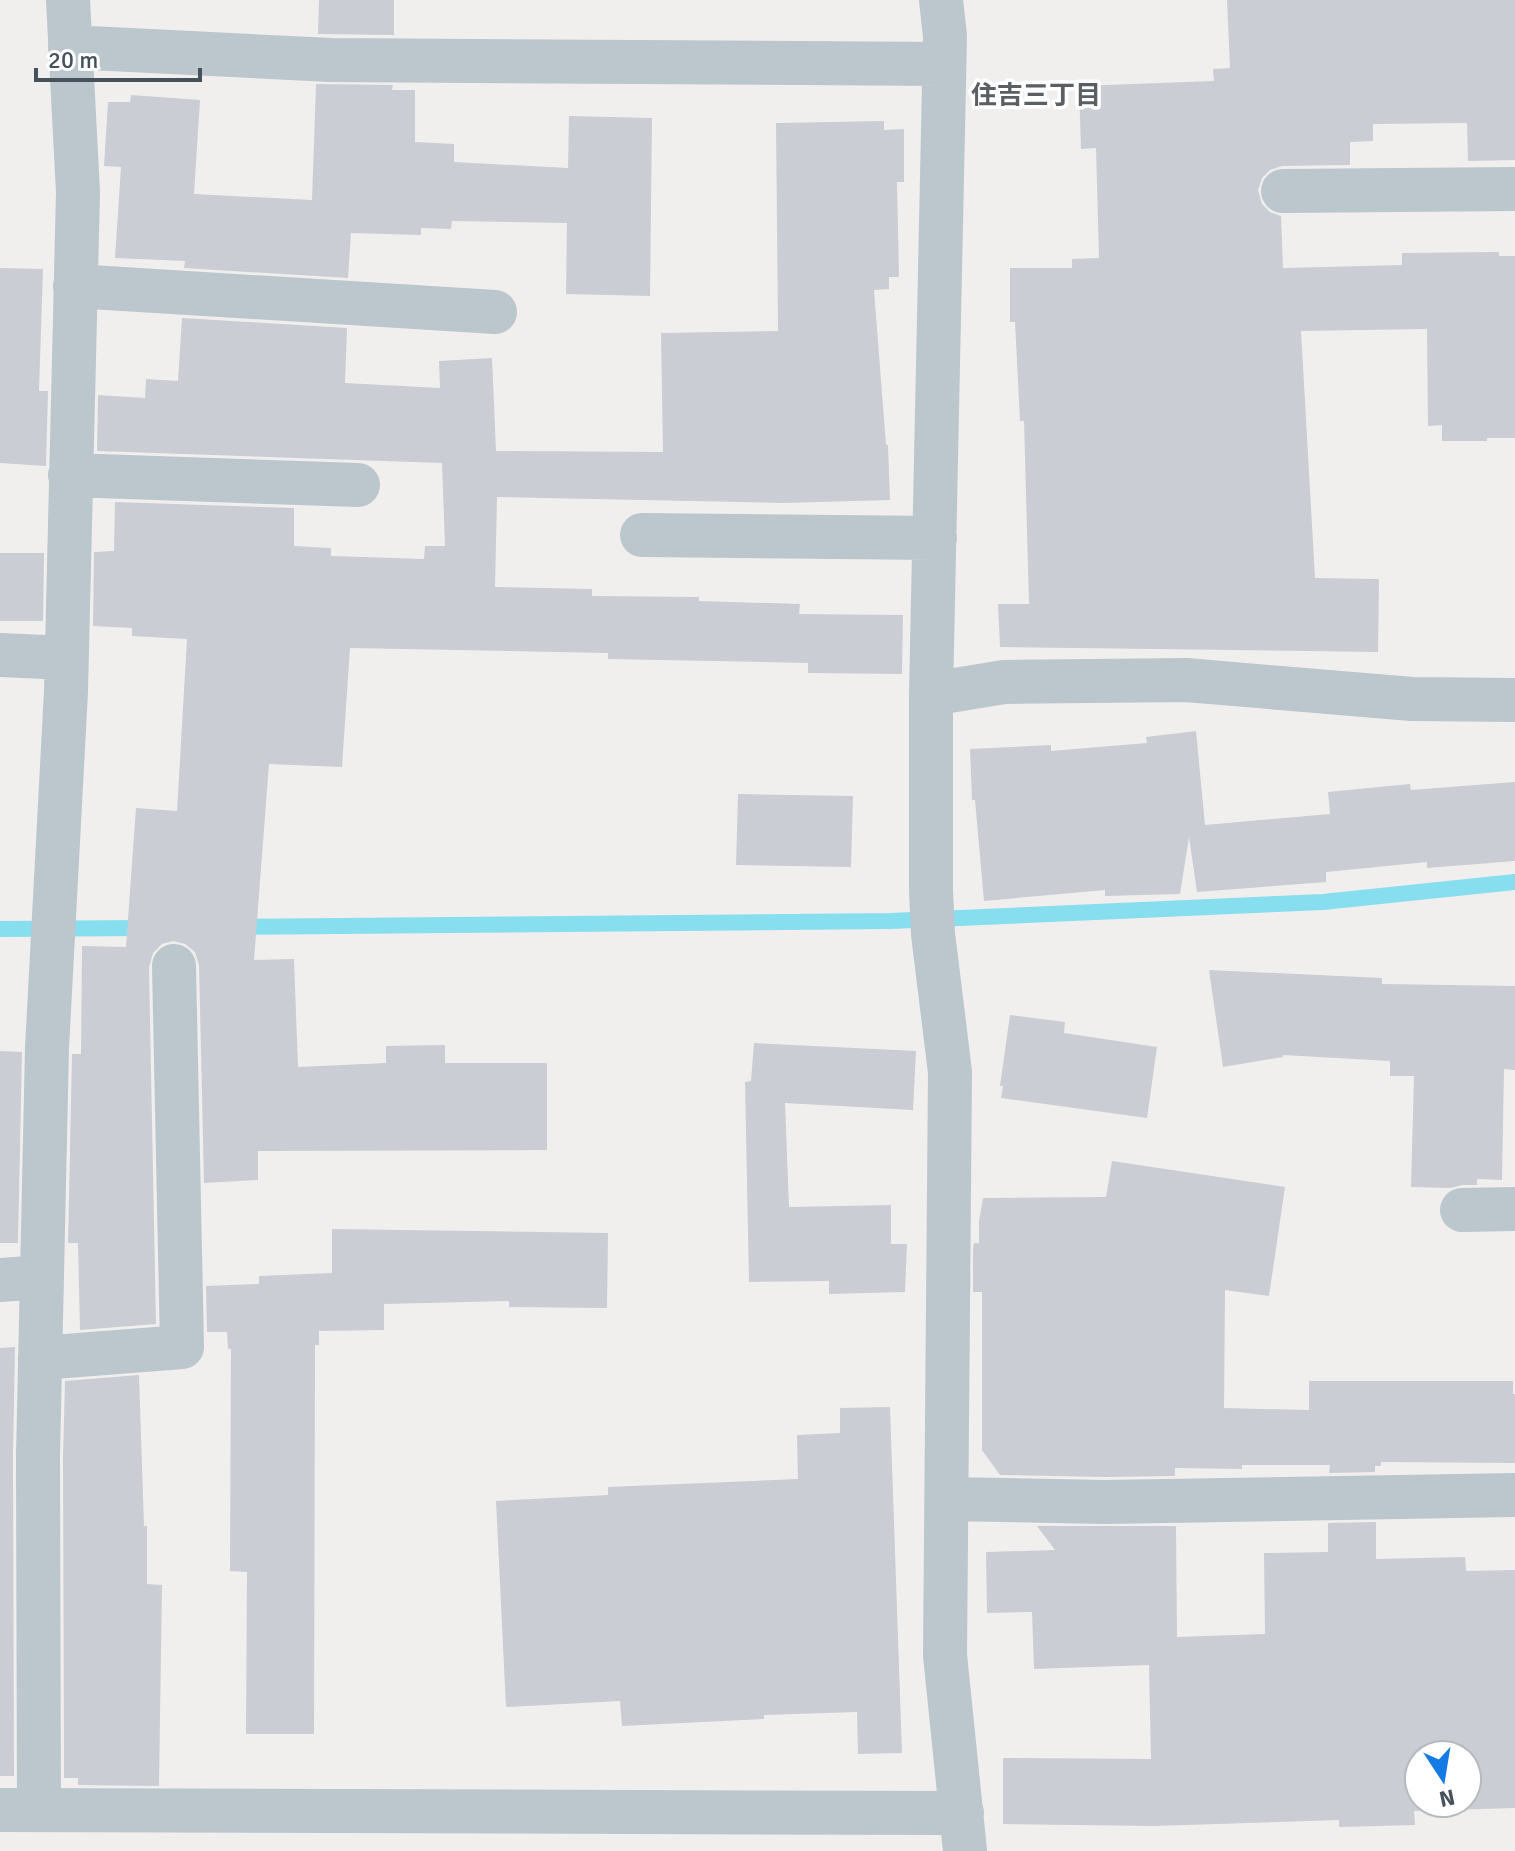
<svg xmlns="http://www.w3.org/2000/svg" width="1515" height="1851" font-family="Signika,'Noto Sans JP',sans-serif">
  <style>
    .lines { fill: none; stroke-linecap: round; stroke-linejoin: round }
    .stream { stroke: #86deee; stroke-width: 16 }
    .building { fill: #cacdd3; fill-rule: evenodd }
    .minor { stroke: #bbc6cd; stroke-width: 44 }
    .labels { text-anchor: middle; stroke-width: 7; stroke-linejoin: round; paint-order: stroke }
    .neighbourhood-label { font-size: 26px; font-weight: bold; fill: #5a5f63; stroke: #fff }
  </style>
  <rect width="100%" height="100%" fill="#f1eeee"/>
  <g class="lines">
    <path class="stream" d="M 238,927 L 890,921 L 1323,902 L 1515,882
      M 0,929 L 147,928"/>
  </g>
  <path class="building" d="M 319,0 L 394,0 L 394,35 L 318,34 Z
    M 1227,0 L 1515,0 L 1515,160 L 1468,161 L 1467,123 L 1373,124 L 1373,141 L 1350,142 L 1350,165 L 1282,166 L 1270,170 L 1262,178 L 1258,190 L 1262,204 L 1270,212 L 1281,216 L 1283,268 L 1402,265 L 1402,253 L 1499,252 L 1499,256 L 1515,256 L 1515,438 L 1487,438 L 1487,441 L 1442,441 L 1442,425 L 1428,426 L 1427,329 L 1301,331 L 1315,578 L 1379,579 L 1378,652 L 1000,647 L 998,604 L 1029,604 L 1024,421 L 1020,421 L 1015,322 L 1010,322 L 1010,268 L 1072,268 L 1072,259 L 1099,258 L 1096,148 L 1081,149 L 1079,86 L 1214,81 L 1213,69 L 1230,68 Z
    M 316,84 L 393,85 L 392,90 L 415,90 L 415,142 L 454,144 L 454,162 L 568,168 L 569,116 L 652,118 L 650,296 L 566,294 L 567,223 L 452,221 L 451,229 L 421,228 L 421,235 L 351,233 L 348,278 L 184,268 L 185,261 L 115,258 L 121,167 L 104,166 L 108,102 L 130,102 L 131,95 L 200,100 L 194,194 L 312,200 Z
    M 884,121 L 884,130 L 904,129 L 904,182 L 897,182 L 899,277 L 889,277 L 889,289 L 874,290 L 886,445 L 888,445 L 890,500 L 784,503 L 497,497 L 495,587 L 592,589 L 592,596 L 699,597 L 699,601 L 800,604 L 799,614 L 903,615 L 902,674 L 808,673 L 808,663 L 608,659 L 608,653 L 350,648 L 342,767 L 269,764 L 254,960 L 294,959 L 298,1067 L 386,1063 L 386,1046 L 445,1045 L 445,1063 L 547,1063 L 547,1150 L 258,1151 L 258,1180 L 204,1183 L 199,965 L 195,952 L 185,944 L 173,941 L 162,944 L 153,953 L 149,967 L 156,1324 L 80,1330 L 78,1243 L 68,1243 L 72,1054 L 81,1054 L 82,946 L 126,947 L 136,808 L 177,811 L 187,639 L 132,636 L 132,628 L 93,626 L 94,552 L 114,551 L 115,502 L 294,508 L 294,546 L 331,548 L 331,556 L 424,559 L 425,546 L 445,546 L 442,463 L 97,451 L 98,395 L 145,398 L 146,379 L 178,381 L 182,318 L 347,328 L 345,383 L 440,388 L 439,361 L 492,358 L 496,451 L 663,452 L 661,333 L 778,331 L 776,123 Z
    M 0,268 L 43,269 L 39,391 L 48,391 L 46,466 L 0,463 Z
    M 0,553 L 44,553 L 43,621 L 0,621 Z
    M 1196,731 L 1205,825 L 1330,814 L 1328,792 L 1410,784 L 1411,790 L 1515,782 L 1515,861 L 1427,868 L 1427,862 L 1326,872 L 1326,882 L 1197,892 L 1189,837 L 1180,894 L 1105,896 L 1105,890 L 984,901 L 975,800 L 972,800 L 970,749 L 1051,745 L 1051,751 L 1147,743 L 1146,737 Z
    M 738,794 L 853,796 L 851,867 L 736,865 Z
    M 1209,970 L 1382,978 L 1382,984 L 1515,986 L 1515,1070 L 1504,1069 L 1502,1180 L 1477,1179 L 1477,1185 L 1462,1185 L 1451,1188 L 1411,1187 L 1414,1076 L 1390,1076 L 1390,1061 L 1283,1055 L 1283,1057 L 1223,1067 Z
    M 1010,1015 L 1065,1022 L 1064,1033 L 1157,1047 L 1147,1118 L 1001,1098 L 1003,1086 L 1000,1086 Z
    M 754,1043 L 916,1051 L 913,1110 L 785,1103 L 789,1207 L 891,1205 L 891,1244 L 907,1244 L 905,1292 L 829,1294 L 829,1281 L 749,1282 L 745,1082 L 751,1081 Z
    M 0,1051 L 22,1052 L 18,1243 L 0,1243 Z
    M 1112,1161 L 1285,1187 L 1269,1296 L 1225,1290 L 1224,1408 L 1309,1410 L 1309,1381 L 1513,1381 L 1513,1394 L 1515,1394 L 1515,1463 L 1381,1462 L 1381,1466 L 1375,1466 L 1375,1472 L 1329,1473 L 1330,1465 L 1242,1465 L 1242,1469 L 1175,1468 L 1175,1476 L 1105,1477 L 1000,1475 L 982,1450 L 982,1292 L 973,1292 L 973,1249 L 974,1243 L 979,1243 L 979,1221 L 983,1198 L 1106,1197 Z
    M 332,1229 L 608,1233 L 607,1308 L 509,1307 L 509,1301 L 384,1304 L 384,1330 L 319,1331 L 319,1345 L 315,1345 L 314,1734 L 246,1734 L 247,1572 L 230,1571 L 231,1349 L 228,1349 L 227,1332 L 207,1332 L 206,1286 L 259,1284 L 259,1276 L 332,1273 Z
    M 15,1347 L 13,1455 L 14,1776 L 0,1776 L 0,1348 Z
    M 139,1375 L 144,1526 L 147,1526 L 147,1584 L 162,1585 L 159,1786 L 78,1785 L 78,1778 L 64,1778 L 63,1456 L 65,1381 Z
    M 890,1407 L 902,1753 L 858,1754 L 857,1712 L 764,1715 L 764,1719 L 622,1726 L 620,1701 L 506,1707 L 496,1501 L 608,1495 L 608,1487 L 798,1479 L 797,1435 L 840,1433 L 840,1408 Z
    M 1376,1522 L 1376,1559 L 1465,1557 L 1466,1571 L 1515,1570 L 1515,1808 L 1414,1811 L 1415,1825 L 1339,1827 L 1339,1820 L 1153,1826 L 1003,1824 L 1003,1758 L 1151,1759 L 1149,1665 L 1034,1669 L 1032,1612 L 987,1613 L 986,1552 L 1055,1550 L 1037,1526 L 1176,1526 L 1177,1637 L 1265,1634 L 1264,1553 L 1328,1552 L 1328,1523 ZM 1419,1755 L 1467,1755 L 1467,1803 L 1419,1803 Z"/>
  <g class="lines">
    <path class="minor" d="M 941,0 L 945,36 L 931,694 L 931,891 L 933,934 L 950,1072 L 945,1655 L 965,1851
      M 70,47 L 331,60 L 944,64
      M 1283,191 L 1515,189
      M 75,286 L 495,312
      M 70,475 L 358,485
      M 642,535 L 935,538
      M 0,655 L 66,658
      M 931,694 L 1004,682 L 1186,680 L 1412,699 L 1515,700
      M 1462,1210 L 1515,1209
      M 0,1280 L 42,1277
      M 40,1358 L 182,1347 L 174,966
      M 947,1499 L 1105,1502 L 1515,1495
      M 0,1810 L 962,1813
      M 39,1810 L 38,1456 L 47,1048 L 66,691 L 78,192 L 68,0"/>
  </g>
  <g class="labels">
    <g class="neighbourhood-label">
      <text x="1036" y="104">住吉三丁目</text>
    </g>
  </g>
  <g transform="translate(1443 1779) rotate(168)"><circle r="38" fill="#ffffff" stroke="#b5babe" stroke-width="2"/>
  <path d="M0-6L14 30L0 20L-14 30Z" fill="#147ae4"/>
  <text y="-12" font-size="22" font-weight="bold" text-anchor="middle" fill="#45525c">N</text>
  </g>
  <path d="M36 68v12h164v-12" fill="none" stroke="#45525c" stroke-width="4"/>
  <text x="48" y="68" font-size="24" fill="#45525c" stroke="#ffffff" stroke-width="6" paint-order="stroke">20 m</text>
</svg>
